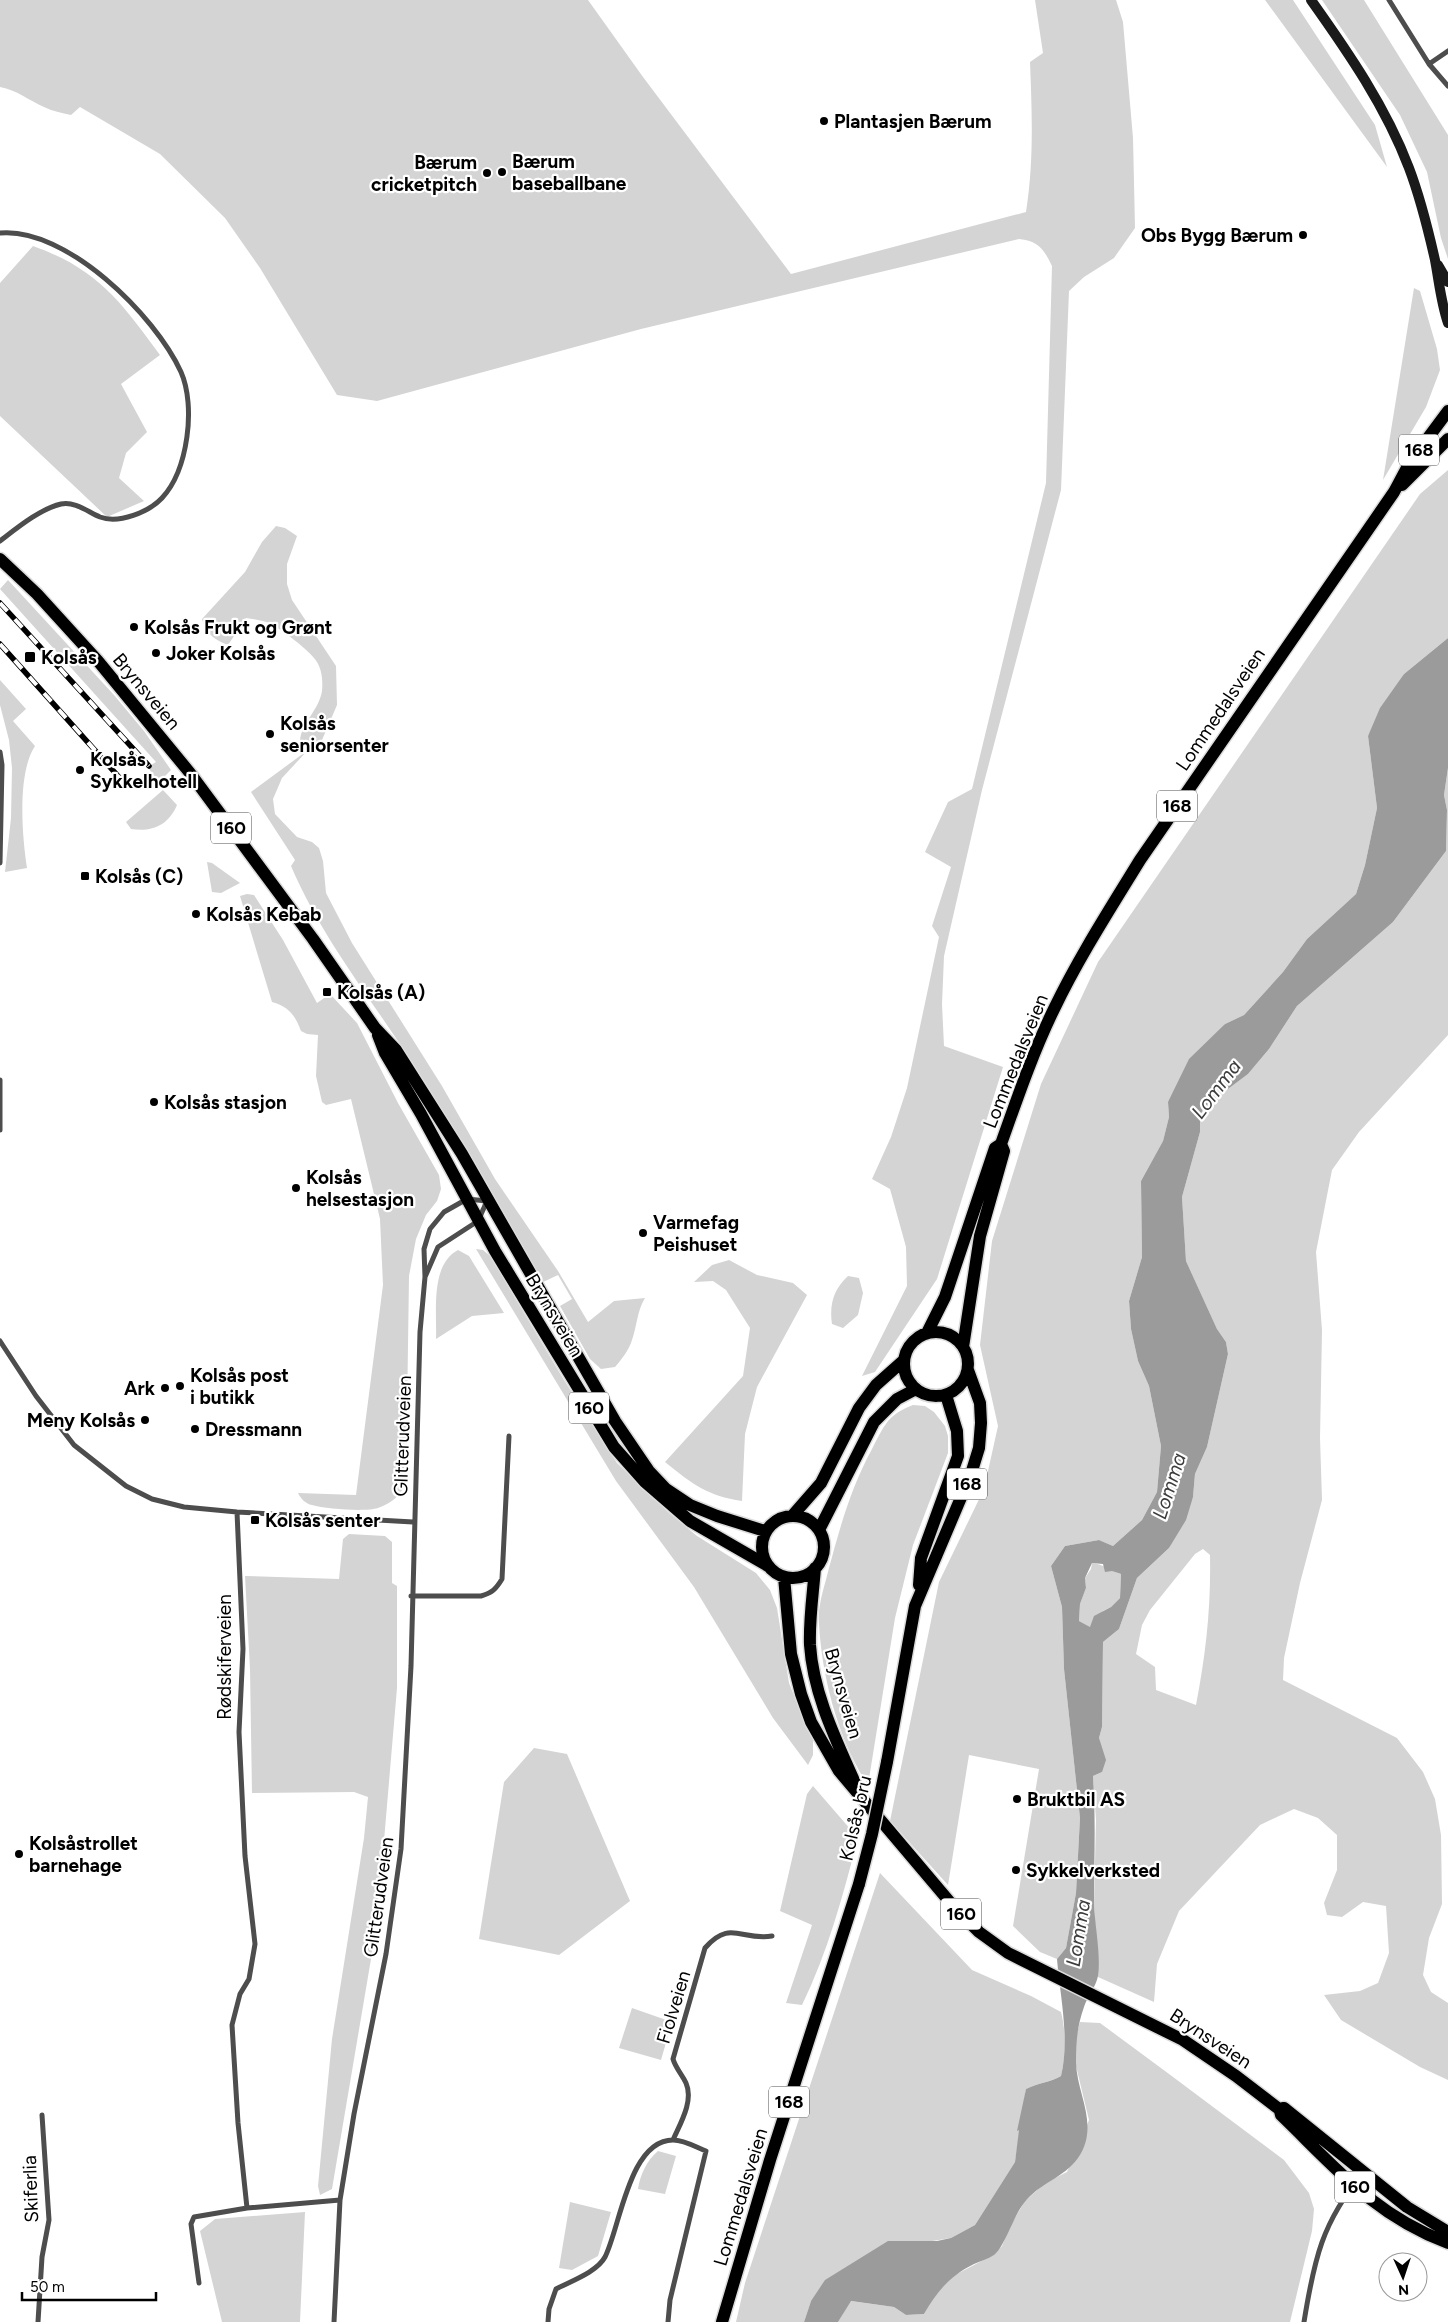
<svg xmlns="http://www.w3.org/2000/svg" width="1448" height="2322" font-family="Figtree,sans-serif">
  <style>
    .green { fill: #d4d4d4; fill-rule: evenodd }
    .water { fill: #9b9b9b; fill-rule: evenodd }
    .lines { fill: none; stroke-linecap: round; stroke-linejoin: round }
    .primary-casing { stroke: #dbdbdb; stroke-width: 15 }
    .minor { stroke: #4d4d4d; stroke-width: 5 }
    .secondary { stroke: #1a1a1a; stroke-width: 10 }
    .primary { stroke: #000; stroke-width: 12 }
    .rail-casing { stroke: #000; stroke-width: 5.5 }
    .rail { stroke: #fff; stroke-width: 4; stroke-dasharray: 11; stroke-linecap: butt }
    .primary-bridge-casing { stroke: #dbdbdb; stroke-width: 15; stroke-linecap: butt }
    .primary-bridge { stroke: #000; stroke-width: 12 }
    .poi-dot { fill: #000; stroke: #fff; stroke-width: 2 }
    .labels { text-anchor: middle; stroke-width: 4.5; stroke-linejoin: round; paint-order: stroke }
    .shield { fill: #fff; stroke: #4c4c4c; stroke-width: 1 }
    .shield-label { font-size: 18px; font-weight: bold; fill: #000 }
    .poi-label { font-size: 19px; font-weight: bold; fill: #000; stroke: #fff; text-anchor: start }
    .street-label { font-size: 19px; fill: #000; stroke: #fff }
    .water-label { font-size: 20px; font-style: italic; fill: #3c3c3c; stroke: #fff }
  </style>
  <rect width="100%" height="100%" fill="#fff"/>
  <path class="green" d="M 0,0 L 588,0 L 643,77 L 791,274 L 1026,212 C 1034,162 1032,112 1030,62 L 1043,53 L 1035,0 L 1116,0 L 1123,22 L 1133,138 L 1135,228 L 1114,258 L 1084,277 L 1069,291 L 1061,490 L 982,790 L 944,956 L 942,1004 L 944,1046 L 1003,1067 L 937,1279 L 875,1372 L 862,1376 L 907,1286 L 906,1247 L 890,1189 L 872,1179 L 891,1137 L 907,1088 L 939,937 L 932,926 L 951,867 L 925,852 L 948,802 L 972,789 L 1046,483 L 1052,266 C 1044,249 1038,241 1019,239 L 641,329 L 377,401 L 337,395 L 260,268 L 225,218 L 160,154 L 80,107 L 71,115 C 62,113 52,111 44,107 C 28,100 17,90 0,87 Z
    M 1265,0 L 1293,0 L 1375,125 L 1387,167 Z
    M 1322,0 L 1364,0 L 1448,135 L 1448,259 L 1441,238 L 1427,172 L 1400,115 Z
    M 33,246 C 98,269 121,302 160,355 L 121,384 L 147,432 L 126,453 L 119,478 L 144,501 L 107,517 L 0,416 L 0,283 Z
    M 1414,288 L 1420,291 L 1437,349 L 1440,370 L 1426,407 L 1383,480 Z
    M 1448,470 L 1448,638 L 1404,674 L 1368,736 L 1377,808 L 1365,865 L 1356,894 L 1307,939 L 1283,972 L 1244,1015 L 1225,1024 L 1168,1102 L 1169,1117 L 1163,1141 L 1141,1181 L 1142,1257 L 1129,1301 L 1131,1329 L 1138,1361 L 1149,1386 L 1161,1446 L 1157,1492 L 1142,1520 L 1113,1546 L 1099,1540 L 1065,1546 L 1051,1566 L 1062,1607 L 1064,1669 L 1080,1818 L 1076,1893 L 1066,1948 L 1057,1959 L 1040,1952 L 1013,1926 L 1039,1769 L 969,1755 L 948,1885 L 890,1821 L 939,1582 L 984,1489 L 998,1426 L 980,1345 L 992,1241 L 1041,1084 L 1098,962 L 1420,494 Z
    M 276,526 L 285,528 L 297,536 L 287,564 L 287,584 L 292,600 L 336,666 L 337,705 L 322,740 L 308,750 L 282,778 L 273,799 L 275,814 L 297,837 L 312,842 L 319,848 L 323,861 L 326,893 L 352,943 L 442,1086 L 495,1179 L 558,1271 L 588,1322 L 614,1301 L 645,1298 C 637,1311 637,1326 632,1340 C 629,1350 622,1359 615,1367 L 601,1369 L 590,1359 L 560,1306 L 572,1299 L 558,1275 L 541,1283 C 498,1208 457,1132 410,1059 C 368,995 321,936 291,866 L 295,860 L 251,792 L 308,750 L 300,740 C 302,722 319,710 322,691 C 323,680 322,667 314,658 C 306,648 280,628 269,623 C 262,620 253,619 246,618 L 228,645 C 214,640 206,633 202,619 L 245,572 L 262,542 Z
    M 8,580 L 114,695 L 144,731 L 171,770 L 158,783 L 148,767 L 156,762 L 0,589 Z
    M 0,680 L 26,709 L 13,721 L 35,746 C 17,773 22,836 27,868 L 5,872 L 11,818 L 12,768 L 9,740 L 0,705 Z
    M 1448,768 L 1448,1035 L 1359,1132 L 1332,1170 L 1316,1252 L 1322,1330 L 1320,1438 L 1322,1500 L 1300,1583 L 1284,1658 L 1283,1680 L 1397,1738 L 1423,1772 L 1435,1799 L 1441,1835 L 1442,1904 L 1429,1938 L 1423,1975 L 1431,1992 L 1448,2003 L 1448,2080 L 1420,2067 L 1341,2020 L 1324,1995 L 1360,1991 L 1378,1983 L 1389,1953 L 1386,1906 L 1363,1902 L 1342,1917 L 1327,1915 L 1324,1903 L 1337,1870 L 1337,1835 L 1318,1818 L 1294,1809 L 1260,1825 L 1179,1911 L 1157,1964 L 1154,2002 L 1098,1977 L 1094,1905 L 1096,1820 L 1093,1776 L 1102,1772 L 1099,1738 L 1102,1727 L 1103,1642 L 1119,1629 L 1137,1578 L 1169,1548 L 1193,1497 L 1195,1474 L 1207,1447 L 1228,1354 L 1226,1342 L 1217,1329 L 1186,1261 L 1182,1197 L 1200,1132 L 1200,1116 L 1204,1107 L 1248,1074 L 1269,1049 L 1297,1006 L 1393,922 L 1446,851 L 1447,810 L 1444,795 ZM 1203,1549 L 1210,1555 C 1211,1608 1206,1653 1196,1705 L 1156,1690 L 1155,1667 L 1136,1654 L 1142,1625 L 1150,1610 L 1195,1554 Z
    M 163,790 L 177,805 C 168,826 152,832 131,829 L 126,822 Z
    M 207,862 L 212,863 L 240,883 L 221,893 L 212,892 Z
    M 247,894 L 254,895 L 283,940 L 317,1003 L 330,994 L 357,1023 L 398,1103 L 439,1175 L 441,1189 L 437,1201 L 426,1215 L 416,1239 L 409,1276 L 406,1483 C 400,1496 392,1503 378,1508 C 366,1512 326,1509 312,1505 C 306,1504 301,1499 298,1493 L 356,1495 L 383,1285 L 380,1219 L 351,1099 L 326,1105 L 322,1102 L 316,1076 L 318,1035 L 307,1034 L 301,1031 C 295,1015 289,1007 272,1002 L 240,896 Z
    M 476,1249 L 483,1250 L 490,1256 L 564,1380 L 617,1463 L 668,1512 L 697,1536 L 756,1573 L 770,1590 L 777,1608 L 789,1683 L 801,1713 L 813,1736 L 813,1755 L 808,1765 L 773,1718 L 694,1587 L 616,1481 Z
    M 458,1250 L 469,1256 L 504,1313 L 472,1316 L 436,1339 C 437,1311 430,1265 458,1250 Z
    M 729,1260 L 757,1275 L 793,1283 L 807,1295 L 757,1387 L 745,1434 L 742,1501 C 708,1496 692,1484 665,1462 L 743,1376 L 750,1328 L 726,1290 L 713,1281 L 694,1282 L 712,1265 Z
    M 848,1276 L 859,1278 L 863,1293 L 858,1315 L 843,1328 L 832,1324 C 829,1304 834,1289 848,1276 Z
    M 913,1405 L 925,1406 L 934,1412 L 945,1426 L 948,1436 L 948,1453 L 913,1545 L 895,1618 L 868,1785 C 838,1740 822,1677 819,1624 C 817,1606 825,1585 829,1568 C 840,1527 851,1488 871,1451 C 876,1441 881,1430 888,1421 C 895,1413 903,1409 913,1405 Z
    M 349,1534 L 385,1536 L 392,1542 L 392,1583 L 397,1586 L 397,1688 L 381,1876 L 371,1959 L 332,2189 L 320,2195 L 318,2186 L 332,2039 L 364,1838 L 368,1797 L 354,1792 L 252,1793 L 250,1669 L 245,1576 L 339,1579 L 343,1539 Z
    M 1092,1563 C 1104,1564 1110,1571 1121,1574 L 1120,1598 L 1111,1607 L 1103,1611 L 1091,1628 L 1079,1621 L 1080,1604 L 1086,1588 L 1085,1578 L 1091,1569 Z
    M 534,1748 L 567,1754 L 630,1901 L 559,1955 L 479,1939 L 504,1782 Z
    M 813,1786 L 858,1838 C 843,1895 828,1952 802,2005 L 786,2003 L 812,1925 L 780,1911 L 807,1794 Z
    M 880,1873 L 972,1970 L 1031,1996 L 1061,2012 C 1066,2032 1066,2056 1061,2076 C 1050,2082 1038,2083 1026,2089 L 1015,2162 L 975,2225 L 951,2238 L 926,2242 L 811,2301 L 804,2322 L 736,2322 L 745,2283 Z
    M 632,2008 L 672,2022 L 661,2060 L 619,2048 Z
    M 1080,2022 L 1100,2023 L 1165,2071 L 1284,2160 L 1309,2193 L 1314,2209 L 1312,2231 L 1290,2322 L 838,2322 L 850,2301 L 894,2307 L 906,2315 L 924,2314 L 934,2295 L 953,2276 L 995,2254 L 1002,2246 L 1010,2226 L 1025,2201 L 1045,2183 L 1067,2172 L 1089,2120 L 1076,2066 L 1076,2036 Z
    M 658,2151 L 676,2156 L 665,2194 L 638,2189 C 640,2175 647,2160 658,2151 Z
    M 570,2202 L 611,2212 L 598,2256 L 572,2270 L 559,2268 Z
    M 305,2212 L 300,2322 L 222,2322 L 200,2231 L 215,2219 Z"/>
  <path class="water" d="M 1448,638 L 1448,768 L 1444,795 L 1447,810 L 1446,851 L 1393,922 L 1297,1006 L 1269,1049 L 1248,1074 L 1204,1107 L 1200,1116 L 1200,1132 L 1182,1197 L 1186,1261 L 1217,1329 L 1226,1342 L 1228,1354 L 1207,1447 L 1195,1474 L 1193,1497 L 1186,1520 L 1169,1548 L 1137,1578 L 1119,1629 L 1103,1642 L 1102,1727 L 1099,1738 L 1106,1760 L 1102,1772 L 1093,1776 C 1096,1820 1094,1862 1094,1905 C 1095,1926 1101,1956 1098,1976 C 1096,1987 1087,1997 1084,2007 C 1077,2026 1076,2043 1076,2063 C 1077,2095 1100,2126 1078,2158 C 1064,2178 1039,2183 1024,2203 C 1014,2215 1004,2248 994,2255 C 988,2259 980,2261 974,2264 C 951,2275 937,2291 924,2314 L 906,2315 L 894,2307 L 851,2301 L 838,2322 L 804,2322 L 811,2301 L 825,2280 L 888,2241 L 937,2241 L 951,2238 L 975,2225 L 1015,2162 L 1019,2130 L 1017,2131 L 1026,2089 C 1038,2083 1051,2082 1061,2076 C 1070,2039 1060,1996 1057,1959 L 1066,1948 L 1076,1893 L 1080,1818 L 1064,1669 L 1062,1607 L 1051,1566 L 1065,1546 L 1099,1540 L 1113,1546 L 1142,1520 L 1157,1492 L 1161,1446 L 1149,1386 L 1138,1361 L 1131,1329 L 1129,1301 L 1142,1257 L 1141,1181 L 1163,1141 L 1169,1117 L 1168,1102 L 1189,1059 L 1225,1024 L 1244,1015 L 1283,972 L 1307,939 L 1356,894 L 1365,865 L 1377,808 L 1368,736 L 1380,708 L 1404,674 ZM 1092,1563 L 1103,1564 L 1105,1572 L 1112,1571 L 1121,1574 L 1120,1598 L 1111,1607 L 1094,1616 L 1090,1627 L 1079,1621 L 1080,1604 L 1086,1588 L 1085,1578 Z"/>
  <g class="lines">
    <g class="primary-casing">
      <path id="primary" d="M 1402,485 L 1448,439
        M 0,559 L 37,594 L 98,661 L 190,773 L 313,939 L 375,1028 L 396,1050 L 462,1154 L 615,1421 L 649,1471 L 666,1489 L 690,1505 L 717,1516 L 765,1531
        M 378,1035 L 385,1053 L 421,1114 L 495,1251 L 614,1447 L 645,1482 L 690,1521 L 768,1566
        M904 1364a32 32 0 1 1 64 0a32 32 0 1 1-64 0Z
        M 927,1333 L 945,1297 L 995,1148 L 1001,1144
        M 963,1347 L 980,1236 L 1004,1151 L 1001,1144 C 1017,1099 1033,1052 1054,1009 C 1079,957 1110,909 1140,860 L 1394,492 L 1410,462 L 1448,411
        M 793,1515 L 821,1483 L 859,1408 L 876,1385 L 903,1361
        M762 1547a31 31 0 1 1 62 0a31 31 0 1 1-62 0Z
        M 819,1530 L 874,1422 L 897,1399 L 916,1389
        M 815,1568 C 813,1594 809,1619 810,1645 C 813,1693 836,1740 855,1783
        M 784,1577 L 791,1654 L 801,1694 L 811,1722 L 839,1771 L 954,1907 L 979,1932 L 1008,1953 L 1183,2040 L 1236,2076 L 1279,2109 L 1284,2108 L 1407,2207 L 1448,2232
        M 919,1585 L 921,1558 L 958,1456 L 957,1431 L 946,1395
        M 887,1762 L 915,1606 L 971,1474 L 979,1448 L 981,1423 L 980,1403 L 968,1370
        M 1280,2111 L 1281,2115 C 1336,2168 1374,2215 1448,2243
        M 722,2322 L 770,2160 L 859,1884"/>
    </g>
    <path class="minor" d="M 1389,0 L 1429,64 L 1448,86
      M 1429,64 L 1448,51
      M 0,233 C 66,227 155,315 181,372 C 196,406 188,470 162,498 C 149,512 119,524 100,517 C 88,512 75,501 61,504 C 40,509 17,528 0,541
      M 0,752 L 2,765 L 0,863
      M 0,1080 L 0,1130
      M 0,1341 L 36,1396 L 74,1445 L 126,1486 L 152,1499 L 184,1507 L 237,1512 L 413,1522
      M 237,1512 L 243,1649 L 239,1732 L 245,1856 L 255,1944 L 249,1979 L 240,1994 L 232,2025 L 238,2123 L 247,2208
      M 411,1596 L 481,1596 C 492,1593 496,1589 502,1579 L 509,1436
      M 673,2140 C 680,2124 694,2101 686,2083 C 682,2074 676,2069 673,2059 L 705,1948 C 730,1919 741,1941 772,1936
      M 199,2283 L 191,2224 L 194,2217 L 247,2208 L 340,2200
      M 38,2322 L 42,2257 L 49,2220 L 42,2115
      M 334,2322 L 340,2200 L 354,2114 L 386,1954 L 401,1849 L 411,1666 L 420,1332 L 425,1277 L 424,1249 L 430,1229 L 444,1212 L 467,1199 L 487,1201 L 478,1221 L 438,1247 L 425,1277
      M 548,2322 L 549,2309 L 556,2289 C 571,2281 597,2272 605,2257 C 620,2228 629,2140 673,2140 C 684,2140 696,2147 706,2151 L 670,2300 L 668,2322
      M 1304,2322 C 1314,2260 1322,2222 1363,2173"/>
    <path class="secondary" d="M 1311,0 C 1348,52 1386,107 1409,168 C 1420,197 1428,229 1435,260 C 1439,281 1441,303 1448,323
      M 1438,265 L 1448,282"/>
    <use href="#primary" class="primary"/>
    <g class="rail-casing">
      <path id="rail" d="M 0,603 L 149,766
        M 0,644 L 126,785"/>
    </g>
    <use href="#rail" class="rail"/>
    <g class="primary-bridge-casing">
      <path id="primary-bridge" d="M 859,1884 L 872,1834 L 887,1762"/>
    </g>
    <use href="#primary-bridge" class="primary-bridge"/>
  </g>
  <g class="poi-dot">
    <circle cx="824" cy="121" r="5"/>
    <circle cx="502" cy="172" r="5"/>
    <circle cx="487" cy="173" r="5"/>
    <circle cx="1303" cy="235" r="5"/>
    <circle cx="134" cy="627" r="5"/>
    <circle cx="156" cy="653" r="5"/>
    <rect x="24" y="651" width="12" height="12" rx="2.5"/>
    <circle cx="270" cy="734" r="5"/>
    <circle cx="80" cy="770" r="5"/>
    <rect x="80" y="871" width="10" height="10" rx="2.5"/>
    <circle cx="196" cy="914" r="5"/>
    <rect x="322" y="987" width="10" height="10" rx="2.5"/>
    <circle cx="154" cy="1102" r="5"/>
    <circle cx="296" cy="1188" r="5"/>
    <circle cx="643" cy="1233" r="5"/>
    <circle cx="180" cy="1386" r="5"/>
    <circle cx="165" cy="1388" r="5"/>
    <circle cx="145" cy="1420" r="5"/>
    <circle cx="195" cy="1429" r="5"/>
    <rect x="250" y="1515" width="10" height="10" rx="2.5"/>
    <circle cx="1017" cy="1799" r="5"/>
    <circle cx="19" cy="1854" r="5"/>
    <circle cx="1016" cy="1870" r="5"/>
  </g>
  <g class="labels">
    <g class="shield">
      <rect x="1399" y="434.5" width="40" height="31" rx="4"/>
      <rect x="1157" y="790.5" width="40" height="31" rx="4"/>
      <rect x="211" y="812.5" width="40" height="31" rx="4"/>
      <rect x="569" y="1392.5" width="40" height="31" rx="4"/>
      <rect x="947" y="1468.5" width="40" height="31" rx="4"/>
      <rect x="941" y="1898.5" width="40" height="31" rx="4"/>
      <rect x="769" y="2086.5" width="40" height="31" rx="4"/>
      <rect x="1335" y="2171.5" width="40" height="31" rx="4"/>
    </g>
    <g class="shield-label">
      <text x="1419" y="456">168</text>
      <text x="1177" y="812">168</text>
      <text x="231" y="834">160</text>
      <text x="589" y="1414">160</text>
      <text x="967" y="1490">168</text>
      <text x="961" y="1920">160</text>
      <text x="789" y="2108">168</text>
      <text x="1355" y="2193">160</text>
    </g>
    <g class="poi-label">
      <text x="834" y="128">Plantasjen Bærum</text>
      <text x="512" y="168">Bærum<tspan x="512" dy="22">baseballbane</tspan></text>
      <text x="477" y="169" text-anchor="end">Bærum<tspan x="477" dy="22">cricketpitch</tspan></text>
      <text x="1293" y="242" text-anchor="end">Obs Bygg Bærum</text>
      <text x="144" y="634">Kolsås Frukt og Grønt</text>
      <text x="166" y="660">Joker Kolsås</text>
      <text x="41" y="664">Kolsås</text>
      <text x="280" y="730">Kolsås<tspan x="280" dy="22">seniorsenter</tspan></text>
      <text x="90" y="766">Kolsås<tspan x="90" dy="22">Sykkelhotell</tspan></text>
      <text x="95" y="883">Kolsås (C)</text>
      <text x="206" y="921">Kolsås Kebab</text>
      <text x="337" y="999">Kolsås (A)</text>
      <text x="164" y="1109">Kolsås stasjon</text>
      <text x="306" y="1184">Kolsås<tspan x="306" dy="22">helsestasjon</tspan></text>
      <text x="653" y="1229">Varmefag<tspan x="653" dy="22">Peishuset</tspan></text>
      <text x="190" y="1382">Kolsås post<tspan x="190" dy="22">i butikk</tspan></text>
      <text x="155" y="1395" text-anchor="end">Ark</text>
      <text x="135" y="1427" text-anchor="end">Meny Kolsås</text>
      <text x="205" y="1436">Dressmann</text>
      <text x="265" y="1527">Kolsås senter</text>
      <text x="1027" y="1806">Bruktbil AS</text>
      <text x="29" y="1850">Kolsåstrollet<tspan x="29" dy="22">barnehage</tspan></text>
      <text x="1026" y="1877">Sykkelverksted</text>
    </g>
    <g class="street-label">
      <text transform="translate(147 691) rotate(50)" y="7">Brynsveien</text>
      <text transform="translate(1220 709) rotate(-56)" y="7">Lommedalsveien</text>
      <text transform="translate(1015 1061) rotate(-68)" y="7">Lommedalsveien</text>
      <text transform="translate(555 1315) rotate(59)" y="7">Brynsveien</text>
      <text transform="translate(402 1436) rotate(-88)" y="7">Glitterudveien</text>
      <text transform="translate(224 1657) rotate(-90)" y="7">Rødskiferveien</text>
      <text transform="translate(844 1693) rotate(74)" y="7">Brynsveien</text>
      <text transform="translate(855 1818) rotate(-77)" y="7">Kolsås bru</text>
      <text transform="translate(378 1897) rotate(-82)" y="7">Glitterudveien</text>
      <text transform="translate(673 2007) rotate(-73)" y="7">Fiolveien</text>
      <text transform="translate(1211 2038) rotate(33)" y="7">Brynsveien</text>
      <text transform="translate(30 2189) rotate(-92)" y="7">Skiferlia</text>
      <text transform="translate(740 2197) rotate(-73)" y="7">Lommedalsveien</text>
    </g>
    <g class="water-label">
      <text transform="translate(1216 1089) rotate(-53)" y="7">Lomma</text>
      <text transform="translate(1169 1486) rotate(-72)" y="7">Lomma</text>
      <text transform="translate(1078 1933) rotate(-81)" y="7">Lomma</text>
    </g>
  </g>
  <g transform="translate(1403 2277) rotate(177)"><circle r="24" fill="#ffffff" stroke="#999999"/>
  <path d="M0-4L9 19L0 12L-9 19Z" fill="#000000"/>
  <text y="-8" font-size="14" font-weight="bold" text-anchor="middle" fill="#000000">N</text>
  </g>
  <path d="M22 2292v8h134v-8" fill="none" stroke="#000000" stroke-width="2.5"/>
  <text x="30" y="2292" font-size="15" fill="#000000" stroke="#ffffff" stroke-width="4" paint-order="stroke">50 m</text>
</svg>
